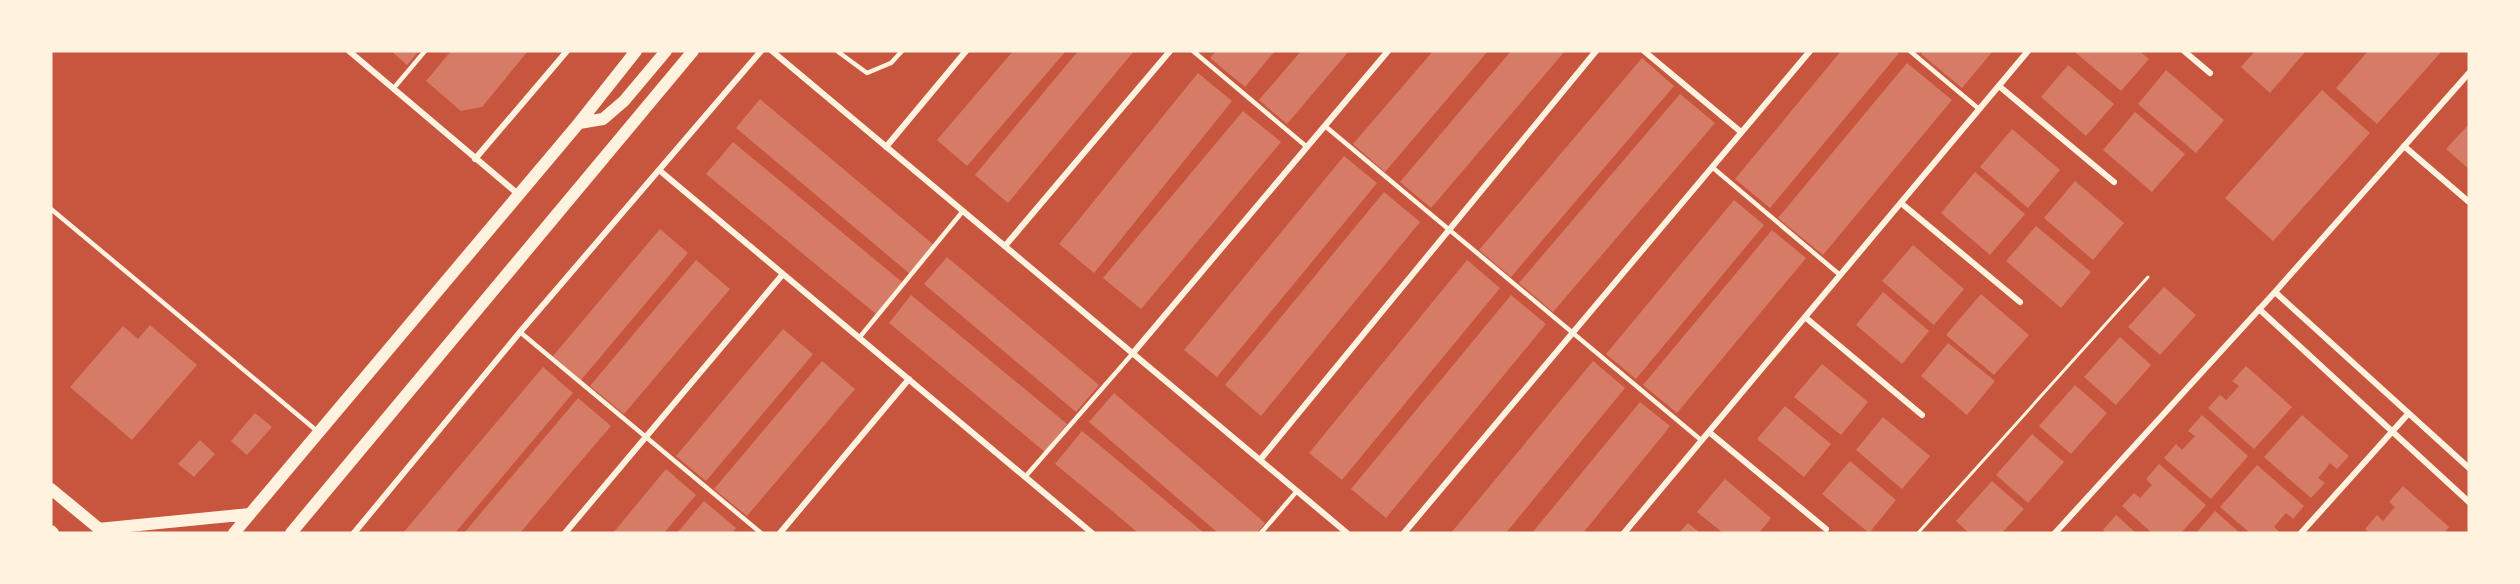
<svg xmlns="http://www.w3.org/2000/svg" width="2520" height="584" font-family="'Nunito Sans',sans-serif">
  <style>
    .building { fill: #d67c66 }
    .lines { fill: none; stroke-linecap: round; stroke-linejoin: round }
    .path { stroke: #fff3e0; stroke-width: 3 }
    .service { stroke: #fff3e0; stroke-width: 4.5 }
    .minor { stroke: #fff3e0; stroke-width: 6 }
    .secondary { stroke: #fff3e0; stroke-width: 12 }
  </style>
  <rect width="100%" height="100%" fill="#c8553d"/>
  <path class="building" d="M 391,51 L 419,51 L 407,65 Z
    M 451,51 L 528,51 L 482,107 L 461,111 L 426,81 Z
    M 1013,51 L 1066,51 L 967,166 L 937,140 Z
    M 1078,51 L 1134,51 L 1008,203 L 975,175 Z
    M 1216,51 L 1275,51 L 1245,87 L 1210,58 Z
    M 1301,51 L 1349,51 L 1287,124 L 1259,100 Z
    M 1433,51 L 1488,51 L 1385,172 L 1353,144 Z
    M 1511,51 L 1565,51 L 1431,208 L 1400,182 Z
    M 1841,51 L 1896,51 L 1899,53 L 1770,208 L 1735,179 Z
    M 1924,51 L 1993,51 L 1962,88 L 1921,54 Z
    M 2077,51 L 2139,51 L 2149,59 L 2121,91 L 2076,53 Z
    M 2255,51 L 2306,51 L 2270,93 L 2241,67 Z
    M 2368,51 L 2442,51 L 2377,124 L 2336,88 Z
    M 1642,58 L 1674,86 L 1511,277 L 1479,250 Z
    M 1907,63 L 1952,100 L 1823,255 L 1778,218 Z
    M 2068,65 L 2114,104 L 2086,136 L 2041,97 Z
    M 2166,70 L 2224,120 L 2196,153 L 2138,104 Z
    M 1198,73 L 1232,101 L 1094,273 L 1059,244 Z
    M 2322,90 L 2370,133 L 2273,241 L 2225,198 Z
    M 1680,94 L 1715,123 L 1553,312 L 1519,283 Z
    M 760,99 L 934,245 L 910,274 L 736,128 Z
    M 1243,111 L 1281,142 L 1141,309 L 1103,278 Z
    M 2135,112 L 2185,154 L 2152,192 L 2103,150 Z
    M 2469,124 L 2469,169 L 2446,149 Z
    M 2012,129 L 2060,170 L 2028,208 L 1980,167 Z
    M 733,142 L 902,282 L 876,314 L 706,174 Z
    M 1344,156 L 1377,183 L 1217,377 L 1184,350 Z
    M 1975,172 L 2025,214 L 1990,255 L 1941,213 Z
    M 2075,181 L 2124,223 L 2093,260 L 2044,218 Z
    M 1384,192 L 1420,222 L 1261,416 L 1225,385 Z
    M 1734,200 L 1764,225 L 1636,379 L 1606,354 Z
    M 2036,226 L 2091,272 L 2061,308 L 2006,261 Z
    M 660,229 L 688,253 L 581,380 L 553,356 Z
    M 1772,230 L 1806,258 L 1677,413 L 1643,385 Z
    M 1913,245 L 1964,289 L 1934,325 L 1882,281 Z
    M 947,257 L 1099,385 L 1076,412 L 924,284 Z
    M 696,260 L 730,289 L 624,414 L 590,386 Z
    M 1467,260 L 1500,288 L 1342,480 L 1309,453 Z
    M 2164,287 L 2196,315 L 2160,355 L 2128,327 Z
    M 1883,292 L 1929,331 L 1902,364 L 1856,325 Z
    M 1981,294 L 2029,335 L 1994,375 L 1946,335 Z
    M 911,295 L 1067,424 L 1045,452 L 889,323 Z
    M 1511,295 L 1546,324 L 1386,518 L 1351,489 Z
    M 150,325 L 197,365 L 132,440 L 70,387 L 123,326 L 138,339 Z
    M 783,329 L 813,354 L 706,481 L 676,456 Z
    M 2120,337 L 2151,365 L 2116,405 L 2084,377 Z
    M 1948,343 L 1995,381 L 1967,415 L 1921,376 Z
    M 822,361 L 855,389 L 747,516 L 714,489 Z
    M 1593,361 L 1625,388 L 1551,478 L 1506,533 L 1451,533 Z
    M 1822,364 L 1868,402 L 1841,435 L 1794,397 Z
    M 2246,366 L 2292,407 L 2254,449 L 2208,408 L 2220,395 L 2226,400 L 2232,394 L 2239,386 L 2232,381 Z
    M 543,367 L 573,393 L 455,533 L 403,533 Z
    M 2075,385 L 2107,413 L 2071,454 L 2039,426 Z
    M 1114,393 L 1265,523 L 1257,533 L 1218,533 L 1089,422 Z
    M 578,398 L 611,426 L 575,468 L 520,533 L 464,533 Z
    M 1640,402 L 1670,426 L 1659,440 L 1583,533 L 1532,533 Z
    M 1785,406 L 1831,444 L 1804,477 L 1757,439 Z
    M 255,413 L 272,427 L 247,455 L 231,441 Z
    M 2202,415 L 2248,456 L 2211,499 L 2164,458 L 2176,444 L 2182,450 L 2195,436 L 2188,431 Z
    M 2302,415 L 2349,456 L 2337,469 L 2330,463 L 2324,471 L 2318,478 L 2325,483 L 2311,498 L 2264,457 Z
    M 1883,417 L 1930,456 L 1902,489 L 1856,450 Z
    M 1082,431 L 1110,454 L 1204,533 L 1138,533 L 1111,510 L 1055,464 Z
    M 2032,434 L 2064,462 L 2028,503 L 1996,475 Z
    M 200,440 L 215,454 L 194,477 L 178,464 Z
    M 1850,461 L 1896,500 L 1869,533 L 1822,494 Z
    M 2159,464 L 2206,505 L 2181,533 L 2152,533 L 2122,506 L 2134,493 L 2140,498 L 2152,485 L 2146,479 Z
    M 2257,465 L 2304,506 L 2293,519 L 2286,513 L 2279,521 L 2274,527 L 2281,533 L 2250,533 L 2220,507 Z
    M 666,469 L 696,495 L 684,509 L 664,533 L 613,533 Z
    M 1725,479 L 1771,518 L 1759,533 L 1723,533 L 1697,512 Z
    M 1992,481 L 2024,509 L 2002,533 L 1969,533 L 1956,521 Z
    M 2403,486 L 2449,527 L 2444,533 L 2370,533 L 2365,529 L 2377,515 L 2383,521 L 2395,507 L 2389,502 Z
    M 704,501 L 736,528 L 732,533 L 677,533 Z
    M 2215,511 L 2240,533 L 2196,533 Z
    M 2116,515 L 2136,533 L 2106,533 L 2103,530 Z
    M 1688,523 L 1700,533 L 1679,533 Z"/>
  <g class="lines">
    <path class="path" d="M 1918,533 L 2148,277"/>
    <path class="service" d="M 837,51 L 867,73 L 891,63 L 902,51
      M 1193,51 L 1307,147
      M 1910,51 L 1979,109
      M 393,89 L 425,51
      M 1325,126 L 1701,440
      M 1712,167 L 1840,275
      M 51,209 L 317,431
      M 520,332 L 761,533
      M 859,338 L 963,211
      M 1025,477 L 1133,353
      M 1261,533 L 1297,491"/>
    <path class="minor" d="M 349,51 L 518,194
      M 772,51 L 1347,533
      M 1644,51 L 1741,132
      M 2184,51 L 2210,73
      M 1999,86 L 2114,182
      M 2404,146 L 2469,202
      M 886,147 L 966,51
      M 475,159 L 567,51
      M 659,170 L 1092,533
      M 1901,203 L 2020,302
      M 1005,246 L 1170,51
      M 2275,292 L 2469,468
      M 2259,309 L 2469,502
      M 1805,317 L 1922,415
      M 1133,353 L 1388,51
      M 1709,432 L 1826,529
      M 1260,460 L 1596,51
      M 354,533 L 520,332 L 761,51
      M 565,533 L 783,274
      M 780,533 L 909,379
      M 1404,533 L 1810,51
      M 1624,533 L 2028,51
      M 2055,533 L 2275,292 L 2469,73
      M 2301,533 L 2408,414"/>
    <path class="secondary" d="M 579,123 L 603,119 L 624,101 L 666,51
      M 51,489 L 103,532
      M 98,529 L 250,514
      M 51,531 L 53,533
      M 234,533 L 579,123 L 636,51
      M 291,533 L 693,51"/>
  </g>
  <rect width="2520" height="584" fill="none" stroke="#fff3e0" stroke-width="105"/>
</svg>
